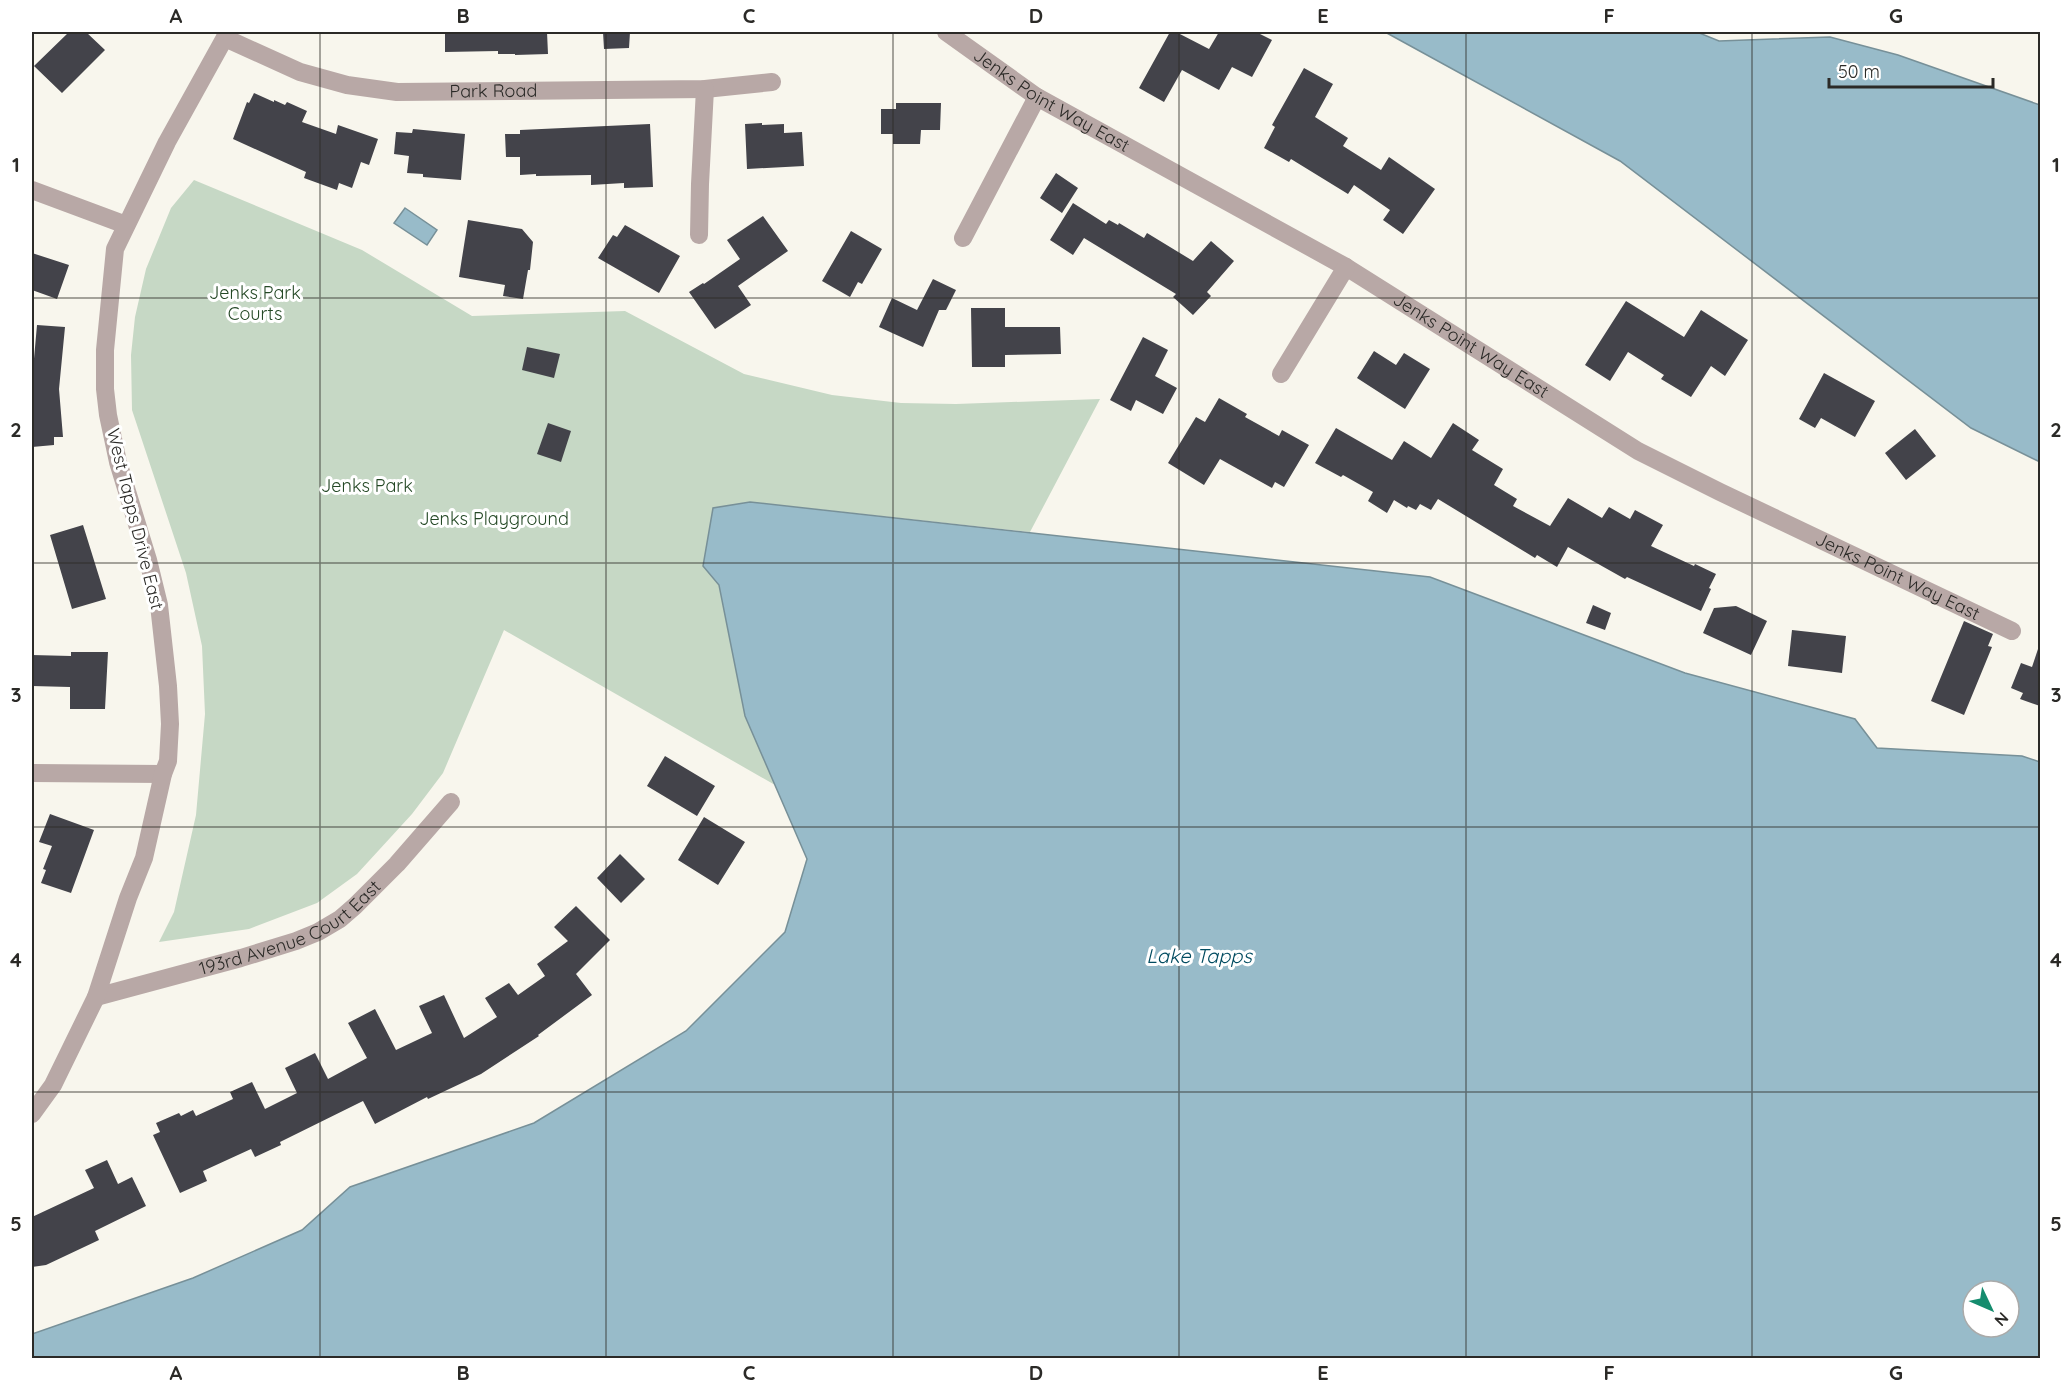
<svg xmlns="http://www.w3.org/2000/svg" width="2072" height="1390" font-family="Quicksand,sans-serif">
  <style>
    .green { fill: #c6d8c5 }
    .water { fill: #98bbc9; stroke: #779098; stroke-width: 1.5; fill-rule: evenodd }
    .building { fill: #43434a }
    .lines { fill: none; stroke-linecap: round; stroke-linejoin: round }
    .minor { stroke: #b8a8a6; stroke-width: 18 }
    .grid { fill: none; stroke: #2b2a27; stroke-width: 1.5; stroke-opacity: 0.55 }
    .labels { text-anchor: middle; stroke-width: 6; stroke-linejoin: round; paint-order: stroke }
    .street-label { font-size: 18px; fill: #2b2a27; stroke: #fff }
    .park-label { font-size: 18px; fill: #244825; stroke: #fff }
    .water-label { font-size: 20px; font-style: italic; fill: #004b60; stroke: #fff }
    .neatline { fill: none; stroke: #2b2a27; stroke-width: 2 }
    .grid-label { font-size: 20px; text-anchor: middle; font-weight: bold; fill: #2b2a27 }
  </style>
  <rect width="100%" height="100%" fill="#f8f6ed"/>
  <path class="green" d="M 194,180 L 362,250 L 472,316 L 625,311 L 744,374 L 832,395 L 901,403 L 956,404 L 1100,399 L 1030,532 L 750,502 L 713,509 L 703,566 L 719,585 L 745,716 L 775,785 L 504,630 L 443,773 L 412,814 L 357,874 L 317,903 L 249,929 L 159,942 L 174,912 L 196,815 L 205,714 L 202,646 L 186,573 L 132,410 L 131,355 L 135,317 L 146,269 L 171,208 Z"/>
  <path class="water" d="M 1385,32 L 1697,32 L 1719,41 L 1830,37 L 1898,55 L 2040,105 L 2040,462 L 1971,428 L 1620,161 Z
    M 405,208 L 437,230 L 427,245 L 394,223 Z
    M 750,502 L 1430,577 L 1685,673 L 1855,719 L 1877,748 L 2022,756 L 2040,762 L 2040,1358 L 32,1358 L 32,1334 L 193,1278 L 302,1230 L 350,1187 L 534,1123 L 686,1031 L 785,932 L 807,859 L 745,716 L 719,585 L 703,566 L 713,508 ZM 1973,1291 L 2009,1291 L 2009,1327 L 1973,1327 Z"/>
  <path class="building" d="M 69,32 L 86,32 L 105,50 L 62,93 L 34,66 Z
    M 445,32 L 547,32 L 548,54 L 515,55 L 515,54 L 498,54 L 498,51 L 445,52 Z
    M 603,32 L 630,32 L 629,48 L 604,49 Z
    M 1170,32 L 1176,32 L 1209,49 L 1219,32 L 1256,32 L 1272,40 L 1252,77 L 1232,67 L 1219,90 L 1182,70 L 1164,102 L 1139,88 Z
    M 1304,68 L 1333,84 L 1315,117 L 1348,138 L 1343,146 L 1381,170 L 1389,157 L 1435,189 L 1403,234 L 1383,220 L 1390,210 L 1354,185 L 1348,194 L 1291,159 L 1289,162 L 1264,148 L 1275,127 L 1272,125 Z
    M 254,93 L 274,102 L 274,100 L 285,105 L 287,102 L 307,111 L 302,122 L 336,134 L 338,125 L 378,139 L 369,165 L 361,162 L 352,188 L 339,183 L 337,190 L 304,178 L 306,172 L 233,139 L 247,102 L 249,103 Z
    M 896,103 L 941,103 L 940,130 L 921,130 L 920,144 L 893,144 L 893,134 L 881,134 L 881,109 L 896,109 Z
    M 762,123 L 762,125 L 784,124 L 784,133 L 802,132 L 804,166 L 747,169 L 745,124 Z
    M 650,124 L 653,187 L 624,188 L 624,183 L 591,185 L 591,175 L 536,176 L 536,174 L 520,175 L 520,157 L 506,157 L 505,134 L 520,134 L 520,130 Z
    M 413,129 L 465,134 L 461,180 L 423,177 L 423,174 L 407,173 L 409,156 L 394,154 L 396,132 L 412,133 Z
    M 1056,173 L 1078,188 L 1062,213 L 1040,198 Z
    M 1073,203 L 1106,224 L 1109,220 L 1118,225 L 1119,223 L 1144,238 L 1147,233 L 1193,261 L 1211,241 L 1234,261 L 1207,292 L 1211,296 L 1193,315 L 1173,297 L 1176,294 L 1084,238 L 1073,255 L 1050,240 Z
    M 763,216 L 788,251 L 738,286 L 751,305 L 715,329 L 689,292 L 703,283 L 704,284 L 740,259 L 727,240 Z
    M 468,220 L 522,229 L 533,242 L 530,270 L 528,270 L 523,299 L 503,296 L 505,285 L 459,277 Z
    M 625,225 L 680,256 L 659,293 L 598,258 L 613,235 L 617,237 Z
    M 851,231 L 882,249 L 862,284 L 858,282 L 850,297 L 822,281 Z
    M 32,253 L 69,265 L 57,299 L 32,290 Z
    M 933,279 L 956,290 L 946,310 L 939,310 L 923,347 L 879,327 L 892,298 L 917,310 Z
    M 1626,301 L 1684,337 L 1701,310 L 1748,340 L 1725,376 L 1711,366 L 1691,397 L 1661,379 L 1664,375 L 1628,352 L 1610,381 L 1585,365 Z
    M 971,308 L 1005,308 L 1005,327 L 1060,327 L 1061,354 L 1005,355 L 1005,367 L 972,367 Z
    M 37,325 L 65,327 L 59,389 L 63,437 L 54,437 L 54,445 L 32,447 L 32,381 Z
    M 1143,337 L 1168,350 L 1155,376 L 1177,388 L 1163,414 L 1136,400 L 1131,411 L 1110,400 Z
    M 527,347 L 560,354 L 554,378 L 522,370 Z
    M 1374,351 L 1396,365 L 1404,353 L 1430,369 L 1405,409 L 1357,378 Z
    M 1824,373 L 1875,401 L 1855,437 L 1821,418 L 1815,428 L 1799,419 Z
    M 1219,398 L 1247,414 L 1245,417 L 1279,436 L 1282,430 L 1309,445 L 1284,487 L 1275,482 L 1272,488 L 1220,459 L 1204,485 L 1168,463 L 1196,417 L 1205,422 Z
    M 548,423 L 571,431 L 561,462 L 537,454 Z
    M 1453,423 L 1479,440 L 1472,450 L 1503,469 L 1494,485 L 1517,499 L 1513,506 L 1550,526 L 1568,498 L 1602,518 L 1609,507 L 1630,519 L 1635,510 L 1663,525 L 1651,546 L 1694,566 L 1695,564 L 1716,574 L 1709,588 L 1711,589 L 1701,611 L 1627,577 L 1625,579 L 1568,547 L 1557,567 L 1537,555 L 1535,558 L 1438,499 L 1431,510 L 1420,504 L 1416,510 L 1408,506 L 1407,508 L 1394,500 L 1387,513 L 1368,501 L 1373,492 L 1343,475 L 1341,477 L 1315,463 L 1336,428 L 1392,460 L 1404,441 L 1431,458 Z
    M 1915,429 L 1936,456 L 1906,480 L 1885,453 Z
    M 83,525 L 106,599 L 72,609 L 50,535 Z
    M 1593,605 L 1611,613 L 1605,630 L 1586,623 Z
    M 1736,606 L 1767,621 L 1751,655 L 1703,633 L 1714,608 Z
    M 1964,621 L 1993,634 L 1988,646 L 1992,647 L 1964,715 L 1931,701 Z
    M 1792,630 L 1846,636 L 1842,673 L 1788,666 Z
    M 2038,649 L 2040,650 L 2040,706 L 2020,699 L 2023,693 L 2011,688 L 2021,663 L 2032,667 Z
    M 71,652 L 108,652 L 105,709 L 70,709 L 70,687 L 32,686 L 32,655 L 71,656 Z
    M 665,756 L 715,786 L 697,816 L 647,786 Z
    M 50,814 L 94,830 L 71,893 L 41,883 L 46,870 L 43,869 L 52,846 L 39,842 Z
    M 704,817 L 745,842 L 718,885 L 678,860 Z
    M 620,854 L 645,879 L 621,903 L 597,878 Z
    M 576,906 L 610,940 L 576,974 L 592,995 L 538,1035 L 539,1036 L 481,1074 L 428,1099 L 427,1097 L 375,1124 L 363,1101 L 280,1142 L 281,1145 L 255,1157 L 251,1149 L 203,1171 L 207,1181 L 180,1193 L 153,1135 L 160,1132 L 156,1123 L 179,1113 L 181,1116 L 193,1110 L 196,1116 L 233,1099 L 230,1092 L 252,1082 L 265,1109 L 297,1093 L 285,1068 L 315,1053 L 328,1079 L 367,1058 L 348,1023 L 375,1009 L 396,1050 L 432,1033 L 419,1006 L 444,995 L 464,1038 L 497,1017 L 485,998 L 509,983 L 518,995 L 545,976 L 537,964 L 568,941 L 554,927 Z
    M 107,1160 L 118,1184 L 132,1177 L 146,1206 L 95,1231 L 99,1240 L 46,1265 L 32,1267 L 32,1217 L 94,1188 L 85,1170 Z"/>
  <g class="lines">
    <g class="minor">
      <path id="s1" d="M 946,32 L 1037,97 L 1346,267 L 1638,451 L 1720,492 L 2012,631"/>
      <path id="s2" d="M 225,38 L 300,72 L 347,85 L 397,92 L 705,89 L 772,82"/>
      <path d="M 32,190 L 126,225"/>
      <path d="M 699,235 L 700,184 L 705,89"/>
      <path d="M 963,238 L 1037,97"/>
      <path d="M 1281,374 L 1346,267"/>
      <path d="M 32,773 L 163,774"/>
      <path id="s3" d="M 96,997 L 241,958 L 296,941 L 318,932 L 340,919 L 355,906 L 397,864 L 451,802"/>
      <path d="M 32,1114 L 53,1085 L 96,997 L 128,898 L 144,858 L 163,774 L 168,761 L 170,724 L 168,686 L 159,605 L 148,560 L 118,462 L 108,415 L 105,389 L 105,350 L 115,249 L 167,142 L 228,32"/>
    </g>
  </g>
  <path class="grid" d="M 320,32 L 320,1358M 606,32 L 606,1358M 893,32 L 893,1358M 1179,32 L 1179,1358M 1466,32 L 1466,1358M 1752,32 L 1752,1358M 32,298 L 2040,298M 32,563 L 2040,563M 32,827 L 2040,827M 32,1092 L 2040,1092"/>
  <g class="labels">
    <g class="street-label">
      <text dy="6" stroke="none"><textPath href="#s2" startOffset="278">Park Road</textPath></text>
      <text dy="6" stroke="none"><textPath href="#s1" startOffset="126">Jenks Point Way East</textPath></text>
      <text dy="6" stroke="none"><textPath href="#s1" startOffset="612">Jenks Point Way East</textPath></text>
      <text transform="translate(135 519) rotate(76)" y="6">West Tapps Drive East</text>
      <text dy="6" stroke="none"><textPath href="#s1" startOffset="1098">Jenks Point Way East</textPath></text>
      <text dy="6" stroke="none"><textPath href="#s3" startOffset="208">193rd Avenue Court East</textPath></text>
    </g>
    <g class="park-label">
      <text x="255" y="299">Jenks Park<tspan x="255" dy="21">Courts</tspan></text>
      <text x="367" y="492">Jenks Park</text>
      <text x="494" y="525">Jenks Playground</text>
    </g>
    <g class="water-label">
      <text x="1199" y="963">Lake Tapps</text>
    </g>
  </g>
  <rect width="2072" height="1390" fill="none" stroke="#ffffff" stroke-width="66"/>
  <g transform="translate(1991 1309) rotate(134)"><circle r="28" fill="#ffffff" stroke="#aaaaa9" stroke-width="1.5"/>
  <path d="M0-4.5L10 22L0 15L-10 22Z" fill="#158c6e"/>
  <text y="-9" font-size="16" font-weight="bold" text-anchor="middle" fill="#2b2a27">N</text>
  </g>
  <path d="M1829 78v9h164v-9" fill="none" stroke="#2b2a27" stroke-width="3"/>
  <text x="1838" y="78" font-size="18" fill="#2b2a27" stroke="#ffffff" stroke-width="4.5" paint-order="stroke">50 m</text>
  <rect x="33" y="33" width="2006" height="1324" class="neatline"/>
  <g class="grid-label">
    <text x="176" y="23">A</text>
    <text x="463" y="23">B</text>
    <text x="749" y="23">C</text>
    <text x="1036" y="23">D</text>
    <text x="1323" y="23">E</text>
    <text x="1609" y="23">F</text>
    <text x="1896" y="23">G</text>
    <text x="16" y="172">1</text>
    <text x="2056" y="172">1</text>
    <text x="16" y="437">2</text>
    <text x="2056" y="437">2</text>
    <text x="16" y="702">3</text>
    <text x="2056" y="702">3</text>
    <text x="16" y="967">4</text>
    <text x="2056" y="967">4</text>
    <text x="16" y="1231">5</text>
    <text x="2056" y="1231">5</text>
    <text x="176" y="1380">A</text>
    <text x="463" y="1380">B</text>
    <text x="749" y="1380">C</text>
    <text x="1036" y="1380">D</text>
    <text x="1323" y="1380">E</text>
    <text x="1609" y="1380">F</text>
    <text x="1896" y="1380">G</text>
  </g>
</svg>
